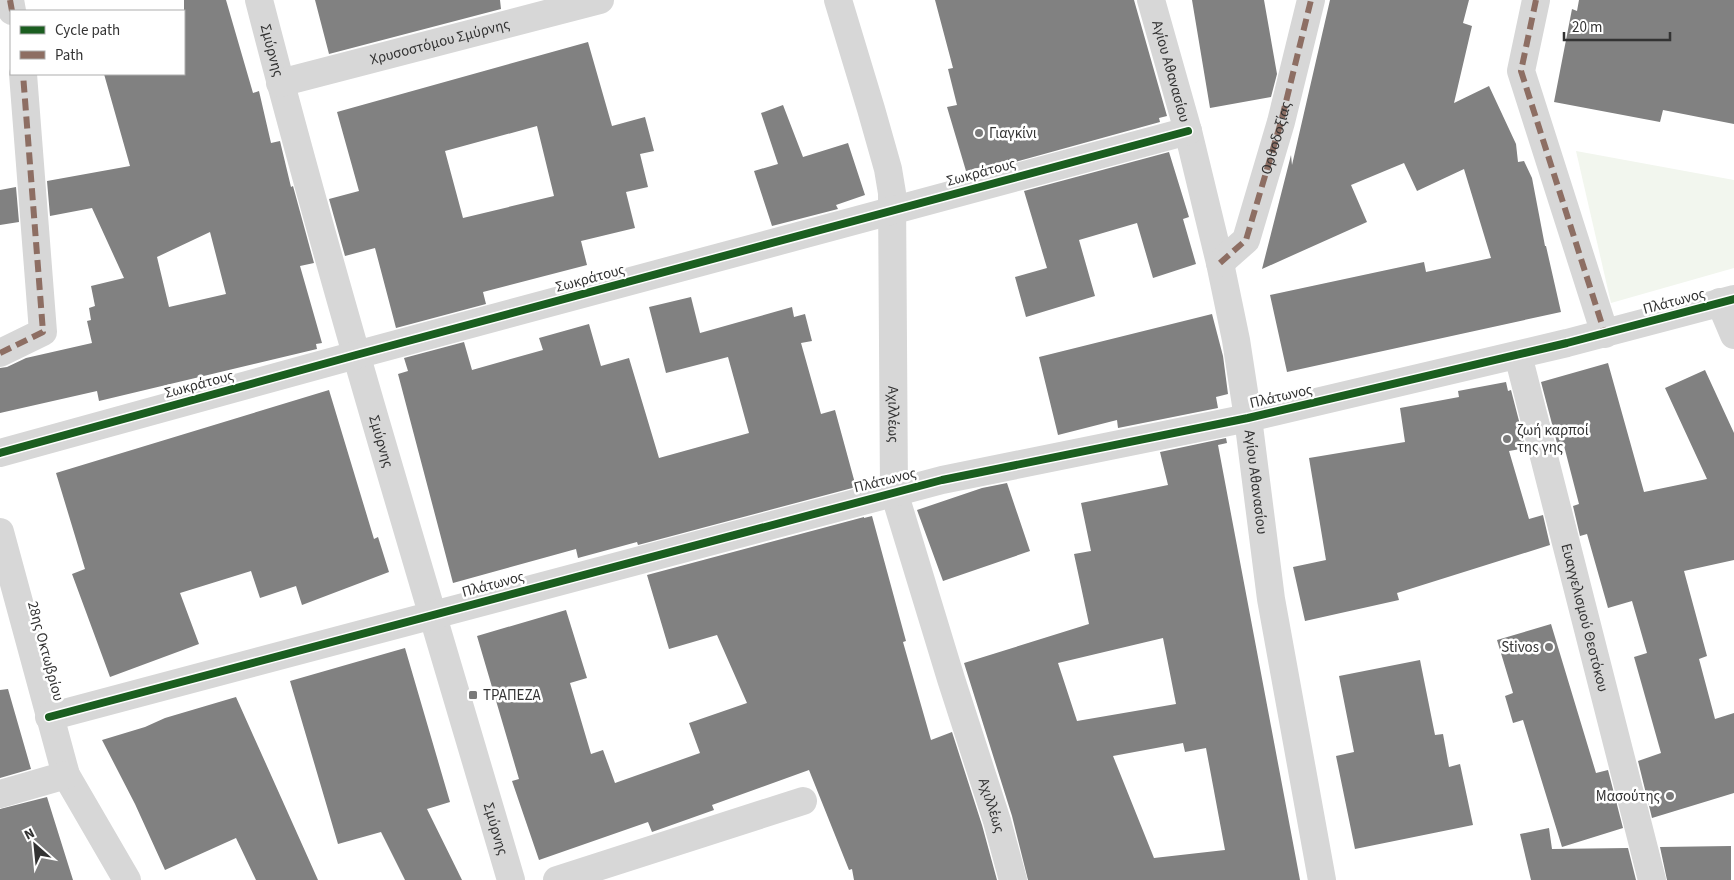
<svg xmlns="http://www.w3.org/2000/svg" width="1734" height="880" font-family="'Source Sans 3',sans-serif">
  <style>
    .green { fill: #f2f6ee }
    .building { fill: #818181; fill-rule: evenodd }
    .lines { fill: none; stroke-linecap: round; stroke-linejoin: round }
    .minor { stroke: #d7d7d7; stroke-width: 28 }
    .quiet { stroke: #8d6e63; stroke-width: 6; stroke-dasharray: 12 6; stroke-linecap: butt }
    .cycleway-casing { stroke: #fff; stroke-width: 11 }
    .cycleway { stroke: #1b5e20; stroke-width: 8 }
    .poi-dot { fill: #7a7a7a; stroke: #fff; stroke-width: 2 }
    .labels { text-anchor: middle; stroke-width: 5; stroke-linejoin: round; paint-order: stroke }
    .street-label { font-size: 15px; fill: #333; stroke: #fff }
    .poi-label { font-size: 15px; fill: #333; stroke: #fff; text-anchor: start }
  </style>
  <rect width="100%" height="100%" fill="#fff"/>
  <path class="green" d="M 1576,151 L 1734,180 L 1734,268 L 1611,303 Z"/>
  <path class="building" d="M 184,0 L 226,0 L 253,93 L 259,91 L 271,143 L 280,141 L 291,187 L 293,186 L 314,263 L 300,266 L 322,343 L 316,344 L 317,349 L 99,401 L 97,391 L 0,413 L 0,368 L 7,367 L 26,358 L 92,343 L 87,321 L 91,320 L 89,308 L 95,306 L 91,286 L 124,278 L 92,208 L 50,216 L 47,181 L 130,166 L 104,74 L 184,74 ZM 210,232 L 226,294 L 169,307 L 157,257 Z
    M 315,0 L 500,0 L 501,9 L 329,54 Z
    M 935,0 L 1134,0 L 1167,116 L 1159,118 L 1160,122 L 1015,162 L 1014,159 L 966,171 L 947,107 L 957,105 L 948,69 L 953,68 Z
    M 1192,0 L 1264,0 L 1277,74 L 1271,97 L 1210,108 Z
    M 1330,0 L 1469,0 L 1463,23 L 1472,26 L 1454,103 L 1489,86 L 1516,144 L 1518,162 L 1524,161 L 1532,178 L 1545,246 L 1546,246 L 1561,312 L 1287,372 L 1270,295 L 1424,262 L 1426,272 L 1491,258 L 1464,169 L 1417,191 L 1404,163 L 1351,185 L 1367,222 L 1262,269 L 1291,155 L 1292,165 Z
    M 1579,0 L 1734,0 L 1734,124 L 1663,110 L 1660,122 L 1554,102 L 1572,9 L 1577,11 Z
    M 588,42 L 612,126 L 645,117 L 654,151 L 640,154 L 648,187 L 626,192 L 635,228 L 581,241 L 587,265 L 483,292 L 486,304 L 396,328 L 375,248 L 345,256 L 329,199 L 359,191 L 337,112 ZM 537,126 L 554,196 L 463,218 L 445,151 Z
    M 783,105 L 803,157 L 848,143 L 865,195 L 836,205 L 838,209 L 772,226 L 754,171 L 778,164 L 761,113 Z
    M 1169,152 L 1189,217 L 1183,219 L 1196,264 L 1153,278 L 1137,223 L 1079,240 L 1095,296 L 1026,317 L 1015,277 L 1047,268 L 1024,191 Z
    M 16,187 L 19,222 L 0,225 L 0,190 Z
    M 691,297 L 700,333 L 792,307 L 794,317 L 805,314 L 812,341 L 801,343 L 821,414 L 835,410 L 856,487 L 638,545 L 637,542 L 578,558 L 576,549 L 453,583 L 398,374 L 408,371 L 404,358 L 464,342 L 472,370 L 543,350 L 539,338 L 589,324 L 601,366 L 629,358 L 659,458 L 749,433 L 728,357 L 666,373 L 649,307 Z
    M 1212,314 L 1223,356 L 1228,394 L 1216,397 L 1218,408 L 1118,428 L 1117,420 L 1058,435 L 1039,357 Z
    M 1608,363 L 1644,492 L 1707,479 L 1665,388 L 1705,370 L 1734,433 L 1734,560 L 1684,571 L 1707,656 L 1699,659 L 1715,719 L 1734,713 L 1734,793 L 1652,818 L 1638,761 L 1661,753 L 1634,657 L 1647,653 L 1632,601 L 1608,608 L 1587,534 L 1580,536 L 1573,506 L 1579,504 L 1563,442 L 1557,443 L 1541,382 Z
    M 1506,382 L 1508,391 L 1511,390 L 1526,448 L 1509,451 L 1529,519 L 1543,515 L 1550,545 L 1397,593 L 1399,600 L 1305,621 L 1293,567 L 1326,560 L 1309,458 L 1405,442 L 1400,408 L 1459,397 L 1458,391 Z
    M 329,390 L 374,539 L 378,537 L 389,572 L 302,605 L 296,586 L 260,598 L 251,571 L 180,593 L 199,644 L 110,677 L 72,574 L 85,569 L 56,473 Z
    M 1226,438 L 1227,443 L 1218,445 L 1300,880 L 1028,880 L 1012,816 L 964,663 L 1089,624 L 1074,554 L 1091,551 L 1081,503 L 1168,485 L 1160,452 ZM 1163,638 L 1176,704 L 1077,721 L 1058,663 ZM 1183,743 L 1185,752 L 1206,748 L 1225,850 L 1154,858 L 1113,756 Z
    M 1007,483 L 1030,551 L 943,581 L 917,510 L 982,488 Z
    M 872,516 L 906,641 L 903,642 L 931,740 L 952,732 L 982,825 L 997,880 L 854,880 L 852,869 L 849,870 L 809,770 L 712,805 L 714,810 L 652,832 L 648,822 L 539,860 L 512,781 L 519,779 L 477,636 L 566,610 L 587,678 L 570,683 L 591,754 L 603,750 L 615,783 L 700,753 L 689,723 L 747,703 L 717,635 L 669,649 L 647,575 L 864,517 L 864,518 Z
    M 1551,624 L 1596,773 L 1608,770 L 1623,828 L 1562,847 L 1523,720 L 1513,723 L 1505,696 L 1513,693 L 1497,640 Z
    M 405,648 L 450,802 L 427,809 L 462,880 L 405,880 L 381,832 L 338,844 L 290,681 Z
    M 1420,660 L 1435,735 L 1443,734 L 1449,767 L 1460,764 L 1473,825 L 1355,849 L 1336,756 L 1354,752 L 1339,676 Z
    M 8,689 L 31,769 L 0,778 L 0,690 Z
    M 236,697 L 318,880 L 256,880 L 236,838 L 165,870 L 135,804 L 102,740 L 145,727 L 165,718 Z
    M 47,797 L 73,880 L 0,880 L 0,809 Z
    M 1549,828 L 1552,849 L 1628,848 L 1636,880 L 1531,880 L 1520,834 Z
    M 1731,846 L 1731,880 L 1667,880 L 1660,847 Z"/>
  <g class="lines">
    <g class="minor">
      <path d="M 10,0 L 12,11"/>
      <path id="s1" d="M 259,0 C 335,295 425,587 511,880"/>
      <path id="s2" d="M 838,0 L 871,109 L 888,169 L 892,193 L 894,492 L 951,679 L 997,821 L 1013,880"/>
      <path id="s3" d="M 1151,0 L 1188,131 L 1220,263 L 1236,340 L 1248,418 L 1271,599 L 1322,880"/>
      <path d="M 1536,0 L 1521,71 L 1605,334"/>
      <path id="s4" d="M 280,83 L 600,0"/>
      <path id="s5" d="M 1220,263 L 1246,240 L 1281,122 L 1311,0"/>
      <path d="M 1720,302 L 1734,335"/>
      <path d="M 0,353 L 43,332 L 23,74"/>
      <path id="s6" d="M 1518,355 L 1652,880"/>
      <path d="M 0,453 L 356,355 L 1188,131"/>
      <path d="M 0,532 L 66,775 L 127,880"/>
      <path d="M 49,717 L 942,480 L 1248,418 L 1567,343 L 1734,299"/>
      <path d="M 0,794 L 66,775"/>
      <path d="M 557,880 L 803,801"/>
    </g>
    <path class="quiet" d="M 10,0 L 12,11
      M 1536,0 L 1521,71 L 1605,334
      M 1220,263 L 1246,240 L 1281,122 L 1311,0
      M 0,353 L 43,332 L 23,74"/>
    <g class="cycleway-casing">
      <path id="cycleway" d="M 0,453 L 356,355 L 1188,131
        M 49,717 L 942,480 L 1248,418 L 1567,343 L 1734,299"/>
    </g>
    <use href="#cycleway" class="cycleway"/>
  </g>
  <g class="poi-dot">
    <circle cx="979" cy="133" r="5"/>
    <circle cx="1507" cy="439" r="5"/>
    <circle cx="1549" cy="647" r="5"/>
    <rect x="468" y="690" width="10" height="10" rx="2.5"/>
    <circle cx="1670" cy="796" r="5"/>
  </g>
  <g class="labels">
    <g class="street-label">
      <text dy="5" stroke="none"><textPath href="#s4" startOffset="165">Χρυσοστόμου Σμύρνης</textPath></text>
      <text dy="5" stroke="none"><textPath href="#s1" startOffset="52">Σμύρνης</textPath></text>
      <text dy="5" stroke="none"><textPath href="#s3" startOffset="74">Αγίου Αθανασίου</textPath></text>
      <text dy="5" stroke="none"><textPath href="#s5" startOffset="141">Ορθοδοξίας</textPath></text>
      <text transform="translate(981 172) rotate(-15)" y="5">Σωκράτους</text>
      <text transform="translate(590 278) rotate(-15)" y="5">Σωκράτους</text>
      <text transform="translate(1674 301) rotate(-15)" y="5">Πλάτωνος</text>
      <text transform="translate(199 384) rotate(-15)" y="5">Σωκράτους</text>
      <text transform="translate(1281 396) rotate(-13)" y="5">Πλάτωνος</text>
      <text dy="5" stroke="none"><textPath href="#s2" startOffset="422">Αχιλλέως</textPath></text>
      <text dy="5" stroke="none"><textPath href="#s1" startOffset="458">Σμύρνης</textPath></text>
      <text transform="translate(885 480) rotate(-14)" y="5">Πλάτωνος</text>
      <text dy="5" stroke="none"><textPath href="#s3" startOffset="494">Αγίου Αθανασίου</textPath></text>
      <text transform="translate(493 584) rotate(-15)" y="5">Πλάτωνος</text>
      <text dy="5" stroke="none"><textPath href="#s6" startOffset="271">Ευαγγελισμού Θεοτόκου</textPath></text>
      <text transform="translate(46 651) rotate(75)" y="5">28ης Οκτωβρίου</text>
      <text dy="5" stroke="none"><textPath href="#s2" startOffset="828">Αχιλλέως</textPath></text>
      <text dy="5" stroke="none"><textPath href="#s1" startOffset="862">Σμύρνης</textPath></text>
    </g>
    <g class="poi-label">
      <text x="989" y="138">Γιαγκίνι</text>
      <text x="1517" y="435">ζωή καρποί<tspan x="1517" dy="17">της γης</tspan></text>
      <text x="1539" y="652" text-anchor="end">Stivos</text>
      <text x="483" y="700">ΤΡΑΠΕΖΑ</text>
      <text x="1660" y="801" text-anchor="end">Μασούτης</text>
    </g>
  </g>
  <rect x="10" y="10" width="175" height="65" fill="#ffffff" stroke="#adadad"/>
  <rect x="20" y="26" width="25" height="8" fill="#1b5e20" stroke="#adadad"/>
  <text x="55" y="35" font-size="15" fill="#333333">Cycle path</text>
  <rect x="20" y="51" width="25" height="8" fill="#8d6e63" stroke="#adadad"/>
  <text x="55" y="60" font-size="15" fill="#333333">Path</text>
  <g transform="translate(35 845) rotate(333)" stroke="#ffffff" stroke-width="4" paint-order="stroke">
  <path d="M0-4L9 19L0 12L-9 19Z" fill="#333333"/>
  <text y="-8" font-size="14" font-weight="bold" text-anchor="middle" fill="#333333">N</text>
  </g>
  <path d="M1564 32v8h106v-8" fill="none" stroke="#333333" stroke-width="2.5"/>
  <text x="1572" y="32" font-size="15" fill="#333333" stroke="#ffffff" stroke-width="4" paint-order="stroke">20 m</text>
</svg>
